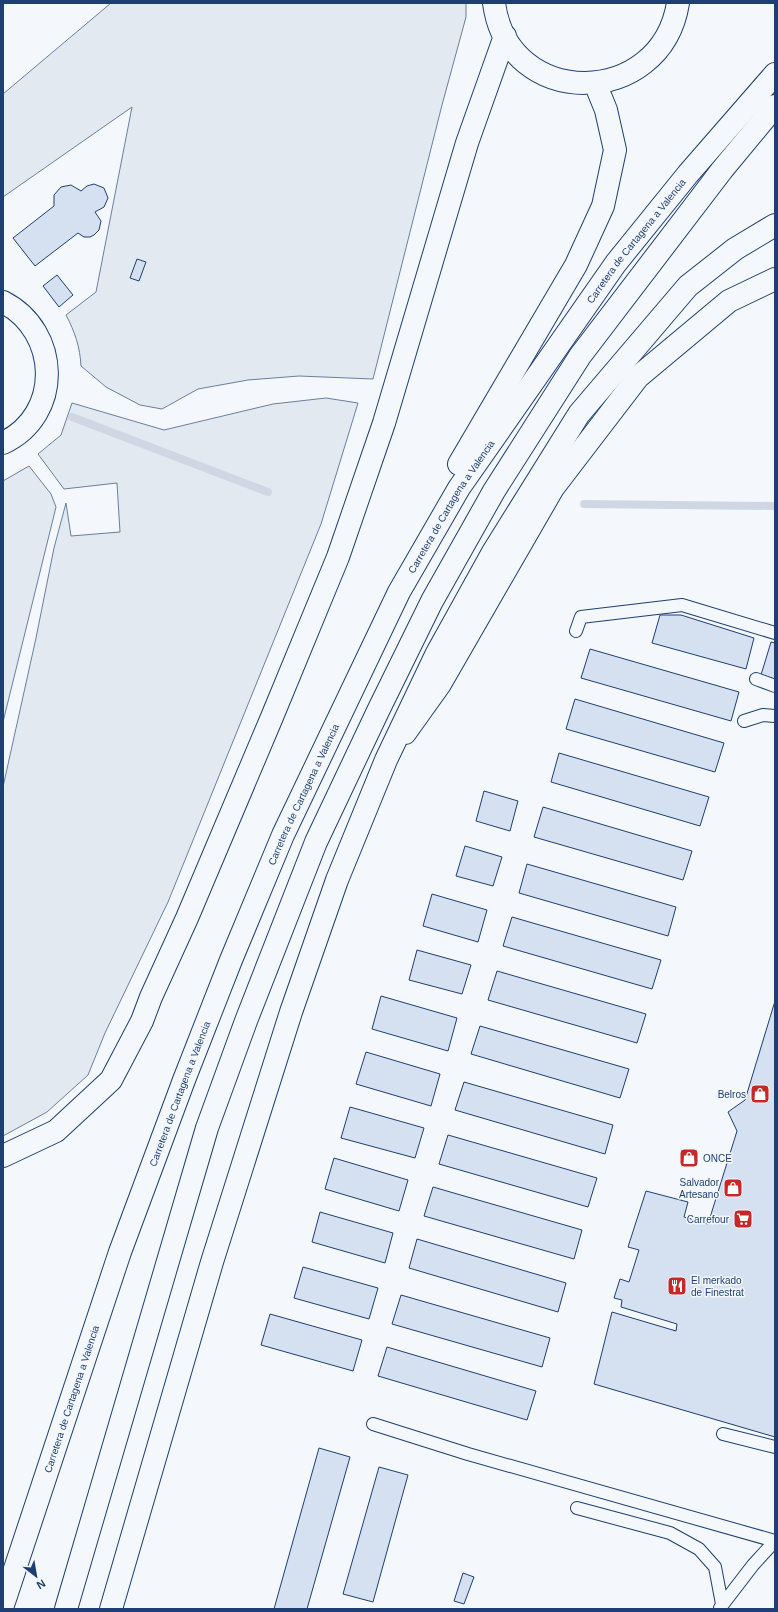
<svg xmlns="http://www.w3.org/2000/svg" width="778" height="1612" font-family="Helvetica,sans-serif">
  <style>
    .green { fill: #e3e9f0; stroke: #687fa3 }
    .lines { fill: none; stroke-linecap: round; stroke-linejoin: round }
    .stream { stroke: #cfd7e4; stroke-width: 8 }
    .building { fill: #d5e0f0; stroke: #1d3f73 }
    .lane-casing { stroke: #1d3f73; stroke-width: 14 }
    .street-casing { stroke: #1d3f73; stroke-width: 24 }
    .secondary-casing { stroke: #1d3f73; stroke-width: 24 }
    .highway-casing { stroke: #1d3f73; stroke-width: 24 }
    .lane { stroke: #f4f7fb; stroke-width: 12 }
    .street { stroke: #f4f7fb; stroke-width: 22 }
    .secondary { stroke: #f4f7fb; stroke-width: 22 }
    .highway { stroke: #f4f7fb; stroke-width: 22 }
    .labels { text-anchor: middle; stroke-width: 3; stroke-linejoin: round; paint-order: stroke }
    .street-label { font-size: 10px; fill: #1d3f73; stroke: #f4f7fb }
    .poi-label { font-size: 10px; fill: #1d3f73; stroke: #f4f7fb; text-anchor: end }
  </style>
  <rect width="100%" height="100%" fill="#f4f7fb"/>
  <path class="green" d="M 111,3 L 466,3 L 466,17 L 442,105 L 373,379 L 299,376 L 248,380 L 198,389 L 162,409 L 140,405 L 106,387 L 81,366 C 80,347 75,332 66,315 L 96,292 L 132,107 L 3,197 L 3,94 Z
    M 326,398 L 358,403 L 321,524 L 168,902 L 105,1033 L 88,1075 L 47,1112 L 3,1136 L 3,787 L 36,638 L 54,548 L 66,503 L 71,536 L 120,532 L 117,483 L 64,489 L 38,454 L 61,435 L 72,403 L 164,430 L 273,404 Z
    M 29,466 L 51,494 L 56,507 L 3,722 L 3,481 Z"/>
  <g class="lines">
    <path class="stream" d="M 72,417 L 268,492
      M 584,504 L 775,506"/>
  </g>
  <path class="building" d="M 94,184 L 104,188 L 108,198 L 104,207 L 95,212 L 101,221 L 99,230 L 94,235 L 90,237 L 84,237 L 78,233 L 35,266 L 13,238 L 54,206 L 54,195 L 61,187 L 71,185 L 81,191 L 87,186 Z
    M 137,259 L 146,262 L 139,281 L 130,278 Z
    M 57,275 L 73,295 L 59,307 L 43,286 Z
    M 660,615 L 681,615 L 754,638 L 746,669 L 652,643 Z
    M 771,642 L 775,643 L 775,679 L 761,675 Z
    M 590,649 L 739,692 L 731,721 L 581,678 Z
    M 575,699 L 724,743 L 715,772 L 566,729 Z
    M 559,753 L 709,797 L 700,826 L 551,782 Z
    M 484,791 L 518,801 L 510,831 L 476,821 Z
    M 543,807 L 692,851 L 683,880 L 534,837 Z
    M 465,846 L 502,857 L 493,886 L 456,876 Z
    M 527,864 L 676,907 L 668,936 L 519,893 Z
    M 432,894 L 487,910 L 478,942 L 423,926 Z
    M 512,917 L 661,960 L 652,989 L 503,946 Z
    M 417,950 L 471,965 L 462,994 L 409,980 Z
    M 497,971 L 646,1014 L 637,1043 L 488,1000 Z
    M 381,996 L 457,1018 L 448,1051 L 372,1029 Z
    M 775,1001 L 775,1437 L 594,1384 L 612,1312 L 676,1331 L 677,1324 L 621,1307 L 622,1300 L 614,1298 L 620,1279 L 629,1282 L 639,1250 L 628,1247 L 646,1191 L 688,1202 L 684,1217 L 708,1224 L 737,1131 L 728,1112 L 745,1100 Z
    M 480,1026 L 629,1069 L 620,1098 L 471,1054 Z
    M 366,1052 L 440,1074 L 431,1106 L 356,1084 Z
    M 464,1082 L 613,1125 L 605,1154 L 455,1110 Z
    M 350,1107 L 424,1128 L 415,1158 L 341,1138 Z
    M 448,1135 L 597,1178 L 588,1207 L 439,1164 Z
    M 686,1153 L 694,1156 L 692,1162 L 684,1160 Z
    M 334,1158 L 408,1180 L 399,1211 L 325,1189 Z
    M 433,1187 L 582,1230 L 574,1259 L 424,1216 Z
    M 320,1212 L 393,1233 L 385,1263 L 312,1242 Z
    M 417,1239 L 566,1283 L 558,1312 L 409,1268 Z
    M 303,1267 L 378,1288 L 369,1319 L 294,1298 Z
    M 401,1295 L 550,1338 L 542,1367 L 392,1324 Z
    M 270,1314 L 362,1340 L 353,1371 L 261,1345 Z
    M 387,1347 L 536,1391 L 527,1420 L 378,1376 Z
    M 319,1448 L 350,1457 L 307,1609 L 274,1609 Z
    M 379,1467 L 408,1475 L 373,1602 L 343,1594 Z
    M 463,1573 L 474,1577 L 464,1604 L 454,1601 Z"/>
  <g class="lines">
    <g class="lane-casing">
      <path id="lane" d="M 576,631 L 581,617 L 682,605 L 775,633
        M 756,679 L 775,686
        M 744,721 L 763,715 L 775,716
        M 373,1424 L 468,1454 L 775,1541
        M 723,1434 L 775,1447
        M 577,1508 L 670,1533 L 699,1549 L 715,1567 L 722,1604
        M 720,1608 L 753,1565 L 775,1541"/>
    </g>
    <g class="street-casing">
      <path id="street" d="M 3,302 C 60,331 63,415 3,443
        M 405,733 L 440,684 L 553,488 L 638,377 L 729,301 L 775,279"/>
    </g>
    <g class="secondary-casing">
      <path id="secondary" d="M 494,3 C 508,110 661,109 678,3
        M 3,1156 L 56,1131 L 111,1080 L 142,1021 L 151,997 L 187,918 L 272,717 L 338,557 L 384,423 L 467,143 L 505,36"/>
    </g>
    <g class="highway-casing">
      <g id="highway">
        <path d="M 459,464 L 576,265 L 603,206 L 615,150 L 606,110 L 595,83"/>
        <path id="s1" d="M 3,1605 L 120,1252 L 184,1080 L 231,960 L 283,835 L 399,592 L 459,488 L 616,263 L 688,174 L 775,74"/>
        <path d="M 66,1609 L 207,1128 L 246,1021 L 316,842 L 378,711 L 432,601 L 494,491 L 580,356 L 722,170 L 775,106"/>
        <path d="M 111,1609 L 212,1262 L 291,1012 L 337,880 L 386,760 L 437,653 L 493,552 L 579,414 L 688,286 L 735,249 L 775,225"/>
      </g>
    </g>
    <use href="#lane" class="lane"/>
    <use href="#street" class="street"/>
    <use href="#secondary" class="secondary"/>
    <use href="#highway" class="highway"/>
  </g>
  <defs>
    <g id="shop-square" transform="scale(1)"><rect x="-9" y="-9" width="18" height="18" rx="4" fill="#c62828" stroke="#f4f7fb"/><path d="M-5-2.5h2.3a2.7 3.5 0 0 1 5.4 0H5L5.5 6h-11ZM-1.5-2.5h3a1.5 2.3 0 0 0-3 0Z" fill="#fff"/></g>
    <g id="supermarket-square" transform="scale(1)"><rect x="-9" y="-9" width="18" height="18" rx="4" fill="#c62828" stroke="#f4f7fb"/><path d="M-6-5.5h2.5l.6 2H6L4.5 2H-2.5L-4.4-4H-6ZM-1.5 3.2a1.3 1.3 0 1 0 .1 0ZM3 3.2a1.3 1.3 0 1 0 .1 0Z" fill="#fff"/></g>
    <g id="restaurant-square" transform="scale(1)"><rect x="-9" y="-9" width="18" height="18" rx="4" fill="#c62828" stroke="#f4f7fb"/><path d="M-5-6h1v4h1v-4h1v4h1v-4h1v5L-1.5 .5V6h-2V.5L-5-1ZM5-6V6H3V1.5H1.5Q1.5-4 5-6Z" fill="#fff"/></g>
  </defs>
  <g fill-rule="evenodd">
    <use href="#shop-square" x="760" y="1094"/>
    <use href="#shop-square" x="689" y="1158"/>
    <use href="#shop-square" x="733" y="1188"/>
    <use href="#supermarket-square" x="743" y="1219"/>
    <use href="#restaurant-square" x="677" y="1286"/>
  </g>
  <g class="labels">
    <g class="street-label">
      <text dy="4" stroke="none"><textPath href="#s1" startOffset="1513">Carretera de Cartagena a Valencia</textPath></text>
      <text dy="4" stroke="none"><textPath href="#s1" startOffset="1189">Carretera de Cartagena a Valencia</textPath></text>
      <text dy="4" stroke="none"><textPath href="#s1" startOffset="865">Carretera de Cartagena a Valencia</textPath></text>
      <text dy="4" stroke="none"><textPath href="#s1" startOffset="541">Carretera de Cartagena a Valencia</textPath></text>
      <text dy="4" stroke="none"><textPath href="#s1" startOffset="217">Carretera de Cartagena a Valencia</textPath></text>
    </g>
    <g class="poi-label">
      <text x="746" y="1098">Belros</text>
      <text x="703" y="1162" text-anchor="start">ONCE</text>
      <text x="719" y="1186">Salvador<tspan x="719" dy="12">Artesano</tspan></text>
      <text x="729" y="1223">Carrefour</text>
      <text x="691" y="1284" text-anchor="start">El merkado<tspan x="691" dy="12">de Finestrat</tspan></text>
    </g>
  </g>
  <rect width="778" height="1612" fill="none" stroke="#1d3f73" stroke-width="8"/>
  <g transform="translate(36 1576) rotate(149)" stroke="#f4f7fb" stroke-width="3" paint-order="stroke">
  <path d="M0-3L7 15L0 10L-7 15Z" fill="#1d3f73"/>
  <text y="-6" font-size="11" font-weight="bold" text-anchor="middle" fill="#1d3f73">N</text>
  </g>
</svg>
